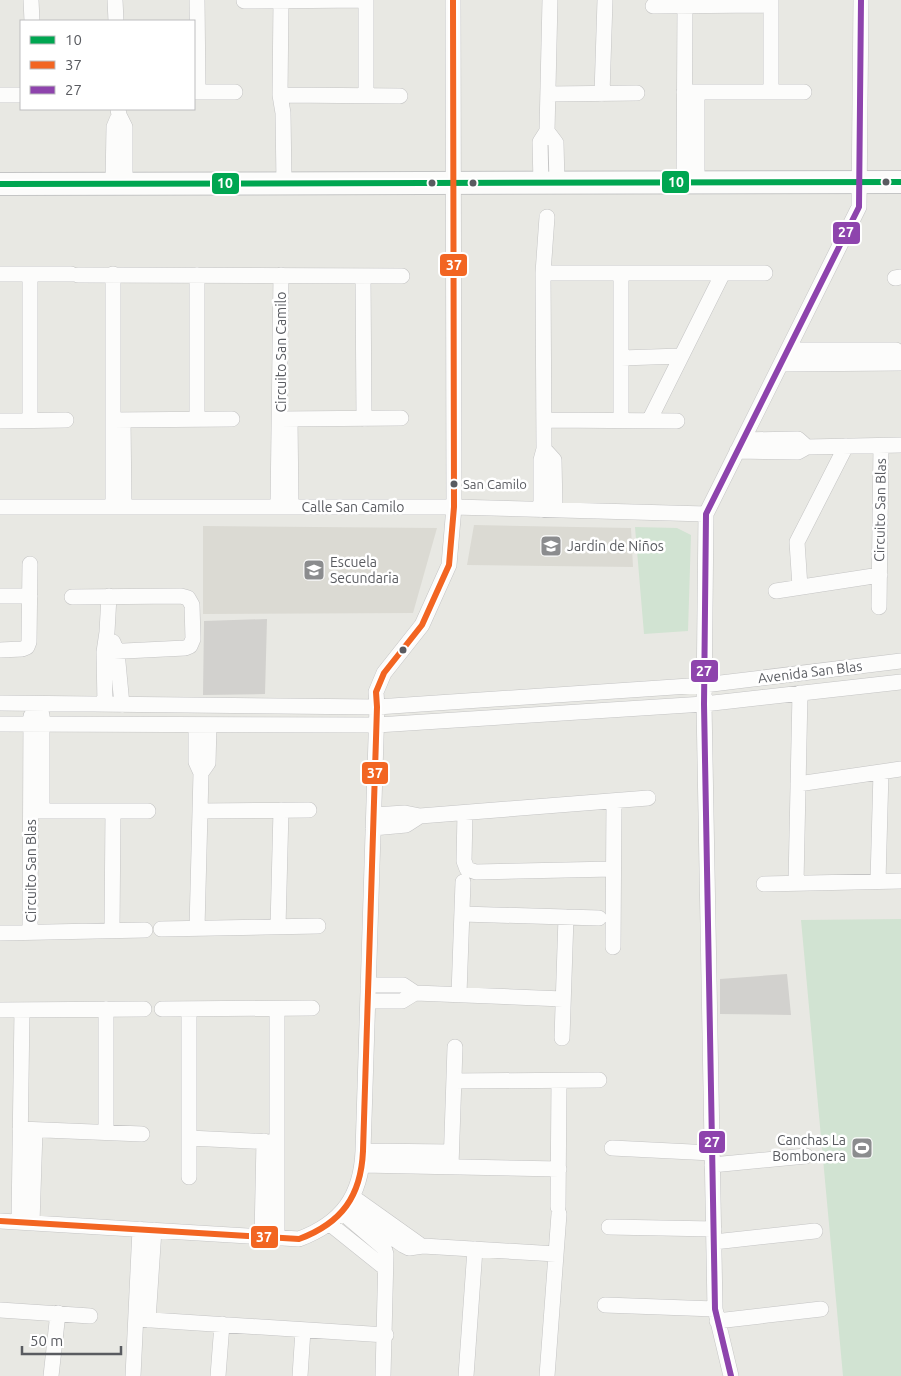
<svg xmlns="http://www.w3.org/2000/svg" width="901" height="1376" font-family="Ubuntu,sans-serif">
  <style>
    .education { fill: #dbdad3 }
    .green { fill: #d1e3d2 }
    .building { fill: #d2d1ce }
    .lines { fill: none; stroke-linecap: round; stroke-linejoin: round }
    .street-casing { stroke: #c4c4c4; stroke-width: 16 }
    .secondary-casing { stroke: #c4c5c5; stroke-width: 24 }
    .street { stroke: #fcfcfb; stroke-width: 15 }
    .secondary { stroke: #fcfcfb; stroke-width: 22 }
    .bus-1-casing { stroke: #fff; stroke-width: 10 }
    .bus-2-casing { stroke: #fff; stroke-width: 10 }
    .bus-3-casing { stroke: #fff; stroke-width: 10 }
    .bus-1 { stroke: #00a651; stroke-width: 6 }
    .bus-2 { stroke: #f26522; stroke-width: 6 }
    .bus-3 { stroke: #8e44ad; stroke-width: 6 }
    .bus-dot { fill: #595b60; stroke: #fff; stroke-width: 2 }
    .labels { text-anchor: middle; stroke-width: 5; stroke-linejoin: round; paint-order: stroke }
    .bus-label { font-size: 13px; fill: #595b60; stroke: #fff; text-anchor: start }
    .street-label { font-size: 14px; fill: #595b60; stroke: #fff }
    .poi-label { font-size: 14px; fill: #595b60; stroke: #fff; text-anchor: start }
    .line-badge { stroke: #fff; stroke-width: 2 }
    .badge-label { font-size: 14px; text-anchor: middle; font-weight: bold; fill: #fff }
  </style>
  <rect width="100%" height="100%" fill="#e8e8e3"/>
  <path class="education" d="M 474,525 L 631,528 L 633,567 L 467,565 Z
    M 203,526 L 204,526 L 437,528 L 413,613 L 203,614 Z"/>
  <path class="green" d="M 635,527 L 677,528 L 691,535 L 688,631 L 644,634 Z
    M 901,919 L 901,1376 L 843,1376 L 801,920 Z"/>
  <path class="building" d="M 267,619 L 265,694 L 203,695 L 204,621 Z
    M 787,974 L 791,1015 L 720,1014 L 720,979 Z"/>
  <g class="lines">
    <g class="street-casing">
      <path id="street" d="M 31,0 L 32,21
        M 115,0 L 116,21
        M 197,0 L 198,92
        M 771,0 L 771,92
        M 244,1 L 366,0
        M 281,1 L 280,95 L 283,113 L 284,183
        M 653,6 L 771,5
        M 194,92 L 235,92
        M 684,92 L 804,92
        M 549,94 L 637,93
        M 602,94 L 605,0
        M 0,95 L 21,95
        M 280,95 L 400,96
        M 366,96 L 366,0
        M 118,109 L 119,115 L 125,127 L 125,184
        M 547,131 L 556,143 L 557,183
        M 541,183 L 540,142 L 547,131 L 550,0
        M 684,183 L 685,6
        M 697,183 L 697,92
        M 113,184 L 114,127 L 119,115
        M 543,273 L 765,273
        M 621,273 L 621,420
        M 0,274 L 71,274
        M 78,275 L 402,276
        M 197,275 L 197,419
        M 363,276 L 364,419
        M 895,278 L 901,277
        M 788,350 L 896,350
        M 621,358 L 681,356
        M 781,364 L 901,363
        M 280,419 L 401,418
        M 290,419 L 291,507
        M 113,420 L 232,419
        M 123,420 L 124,507
        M 544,420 L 677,421
        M 0,421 L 66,420
        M 30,421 L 30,274
        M 649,421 L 723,273
        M 743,440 L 798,439 L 807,447
        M 544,449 L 554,460 L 555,510
        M 737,451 L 798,452 L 807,447 L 901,445
        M 0,507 L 454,507 L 706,514
        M 113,507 L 113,274
        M 278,507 L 281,275
        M 541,510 L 541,460 L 544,449 L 543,273 L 547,217
        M 800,587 L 797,542 L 846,446
        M 776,591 L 880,575
        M 0,596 L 30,596
        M 72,597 L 181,596 L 188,598 L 192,605 L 193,639 L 190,646 L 185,648 L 104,652
        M 879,607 L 881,446
        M 113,642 L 117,652 L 122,705
        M 0,650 L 22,649 L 27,647 L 29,642 L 30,564
        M 0,703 L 377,707 L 704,685 L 901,661
        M 105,704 L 104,652 L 107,632 L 109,596
        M 0,724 L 377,725 L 704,704 L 901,682
        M 196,725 L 196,762 L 201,773 L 197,928
        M 201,773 L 208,763 L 209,725
        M 798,784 L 901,769
        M 31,811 L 148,811
        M 42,811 L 42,715
        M 200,811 L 309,810
        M 465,813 L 464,861 L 467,869 L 476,872 L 613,869
        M 374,815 L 405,813 L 420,816 L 648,798
        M 373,828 L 406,825 L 420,816
        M 878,881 L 881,772
        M 796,883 L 800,693
        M 764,884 L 901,881
        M 462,914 L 599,918
        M 278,927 L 281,810
        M 161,929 L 318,926
        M 112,930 L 113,811
        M 30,932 L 31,716
        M 0,933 L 145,930
        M 613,947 L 614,801
        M 368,985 L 403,985 L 415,993 L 563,999
        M 459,994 L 463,882
        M 368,1001 L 402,1001 L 415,993
        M 162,1009 L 312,1008
        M 0,1010 L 144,1009
        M 562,1038 L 566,917
        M 454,1081 L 599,1080
        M 20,1129 L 142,1134
        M 106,1132 L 106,1009
        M 189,1138 L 273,1142
        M 612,1148 L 712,1153
        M 363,1151 L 451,1152
        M 362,1165 L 559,1169
        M 712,1165 L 806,1156
        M 451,1166 L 455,1047
        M 189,1177 L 189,1009
        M 353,1197 L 419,1244
        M 347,1206 L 403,1245 L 409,1248 L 423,1246 L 556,1254
        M 558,1207 L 559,1081
        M 343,1213 L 384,1248 L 386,1254 L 383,1376
        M 0,1221 L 299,1239 C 342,1223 361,1196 363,1151 L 377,707 L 376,692 L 384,673 L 422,625 L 449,565 L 454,507 L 453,0
        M 19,1222 L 22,1010
        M 32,1223 L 35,1130
        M 330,1224 L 385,1268
        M 609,1227 L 714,1229
        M 262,1237 L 264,1141
        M 277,1238 L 277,1009
        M 714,1242 L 815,1231
        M 605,1305 L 715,1309
        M 0,1310 L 90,1316
        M 136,1319 L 386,1335
        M 148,1320 L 154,1230
        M 717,1321 L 821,1309
        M 51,1376 L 58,1313
        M 133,1376 L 140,1229
        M 218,1376 L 222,1324
        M 300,1376 L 303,1330
        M 466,1376 L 475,1249
        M 547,1376 L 559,1214
        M 731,1376 L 715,1309 L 704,704 L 706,514 L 859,207 L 861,0"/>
    </g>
    <g class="secondary-casing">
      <path id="secondary" d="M 0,184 L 901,182"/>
    </g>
    <use href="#street" class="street"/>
    <use href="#secondary" class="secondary"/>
    <g class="bus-1-casing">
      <path id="bus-1" d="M 0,184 L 901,182"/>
    </g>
    <g class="bus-2-casing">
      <path id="bus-2" d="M 0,1221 L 299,1239 C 342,1223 361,1196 363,1151 L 377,707 L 376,692 L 384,673 L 422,625 L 449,565 L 454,507 L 453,0"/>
    </g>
    <g class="bus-3-casing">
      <path id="bus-3" d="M 731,1376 L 715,1309 L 704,704 L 706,514 L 859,207 L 861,0"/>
    </g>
    <use href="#bus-1" class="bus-1"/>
    <use href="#bus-2" class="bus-2"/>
    <use href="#bus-3" class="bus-3"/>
  </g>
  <defs>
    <g id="school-square" transform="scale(1.125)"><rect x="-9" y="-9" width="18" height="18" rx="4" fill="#8b8c8e" stroke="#fff"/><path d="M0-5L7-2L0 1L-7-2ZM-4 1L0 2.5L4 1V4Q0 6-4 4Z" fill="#fff"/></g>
    <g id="stadium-square" transform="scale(1.125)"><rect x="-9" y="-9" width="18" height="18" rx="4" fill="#8b8c8e" stroke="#fff"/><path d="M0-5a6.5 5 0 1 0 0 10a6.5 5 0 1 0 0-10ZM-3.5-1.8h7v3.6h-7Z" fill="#fff"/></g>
  </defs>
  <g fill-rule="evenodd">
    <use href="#school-square" x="551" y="546"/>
    <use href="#school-square" x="314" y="570"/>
    <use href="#stadium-square" x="862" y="1148"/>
  </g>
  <g class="bus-dot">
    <circle cx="886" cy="182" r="4.5"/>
    <circle cx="432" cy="183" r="4.5"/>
    <circle cx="473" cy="183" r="4.5"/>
    <circle cx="454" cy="484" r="4.5"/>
    <circle cx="403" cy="650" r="4.5"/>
  </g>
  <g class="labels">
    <g class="bus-label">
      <text x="463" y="489">San Camilo</text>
    </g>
    <g class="street-label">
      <text transform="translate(281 352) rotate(-90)" y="5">Circuito San Camilo</text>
      <text x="353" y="512">Calle San Camilo</text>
      <text transform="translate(880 510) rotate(-89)" y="5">Circuito San Blas</text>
      <text transform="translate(810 672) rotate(-7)" y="5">Avenida San Blas</text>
      <text transform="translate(31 871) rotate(-90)" y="5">Circuito San Blas</text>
    </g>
    <g class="poi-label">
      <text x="567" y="551">Jardin de Niños</text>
      <text x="330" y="567">Escuela<tspan x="330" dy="16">Secundaria</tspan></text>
      <text x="846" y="1145" text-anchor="end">Canchas La<tspan x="846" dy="16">Bombonera</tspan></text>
    </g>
  </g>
  <g class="line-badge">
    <rect x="661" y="170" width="29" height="24" rx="5" fill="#00a651"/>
    <rect x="211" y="172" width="29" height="23" rx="5" fill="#00a651"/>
    <rect x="832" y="221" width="29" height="24" rx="5" fill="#8e44ad"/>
    <rect x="439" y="253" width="29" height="24" rx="5" fill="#f26522"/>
    <rect x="690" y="659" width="29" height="24" rx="5" fill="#8e44ad"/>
    <rect x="361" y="761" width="28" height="24" rx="5" fill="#f26522"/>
    <rect x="698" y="1130" width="28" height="24" rx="5" fill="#8e44ad"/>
    <rect x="250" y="1225" width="29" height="24" rx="5" fill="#f26522"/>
  </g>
  <g class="badge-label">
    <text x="676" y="187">10</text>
    <text x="225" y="188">10</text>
    <text x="846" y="237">27</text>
    <text x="454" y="270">37</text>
    <text x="704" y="676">27</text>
    <text x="375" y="778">37</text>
    <text x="712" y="1147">27</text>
    <text x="264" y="1242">37</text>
  </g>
  <rect x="20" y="20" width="175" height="90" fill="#ffffff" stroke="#bdbdbf"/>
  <rect x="30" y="36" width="25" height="8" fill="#00a651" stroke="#bdbdbf"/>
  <text x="65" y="45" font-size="15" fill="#595b60">10</text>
  <rect x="30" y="61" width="25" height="8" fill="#f26522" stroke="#bdbdbf"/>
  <text x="65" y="70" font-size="15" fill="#595b60">37</text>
  <rect x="30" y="86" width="25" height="8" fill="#8e44ad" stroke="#bdbdbf"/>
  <text x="65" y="95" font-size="15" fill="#595b60">27</text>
  <path d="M22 1346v8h99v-8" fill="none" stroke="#595b60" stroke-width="2.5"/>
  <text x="30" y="1346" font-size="15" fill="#595b60" stroke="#ffffff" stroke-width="4" paint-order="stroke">50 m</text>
</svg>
